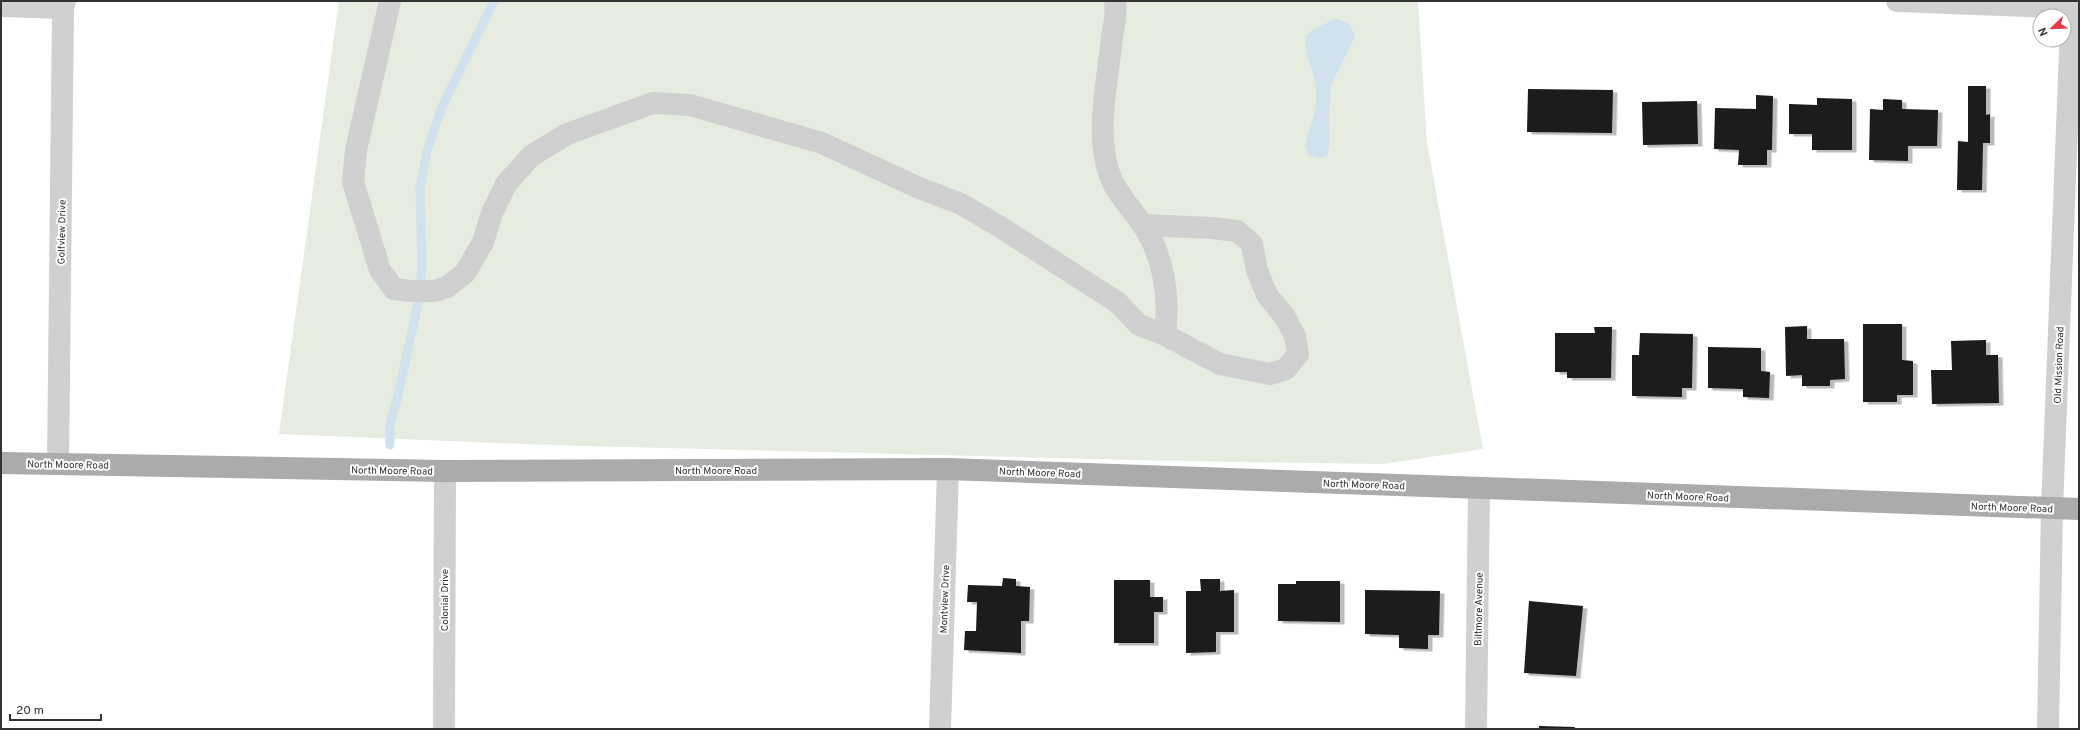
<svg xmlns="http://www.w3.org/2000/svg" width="2080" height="730" font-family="Overpass,sans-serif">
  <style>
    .green { fill: #e6ecdf }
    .water { fill: #cfe2ee }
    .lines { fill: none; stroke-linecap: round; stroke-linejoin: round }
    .stream { stroke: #cfe2ee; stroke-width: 9 }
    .building { fill: #1a1a1a; filter: url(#shadow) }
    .minor { stroke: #d0d0d0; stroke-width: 22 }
    .major { stroke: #ababab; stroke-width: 22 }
    .labels { text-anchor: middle; stroke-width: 4; stroke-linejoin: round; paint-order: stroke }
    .street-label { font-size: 10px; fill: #333; stroke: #fff }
  </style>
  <defs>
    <filter id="shadow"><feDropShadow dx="4.5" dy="2.5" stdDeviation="0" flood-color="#0004"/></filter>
  </defs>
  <rect width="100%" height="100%" fill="#fff"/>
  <path class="green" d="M 339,1 L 1418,1 L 1427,143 L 1483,449 L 1383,464 L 1175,461 L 549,445 L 279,434 Z"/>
  <path class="water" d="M 1335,19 L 1349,23 L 1355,36 L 1331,85 L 1329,122 L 1330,142 L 1327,156 L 1318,158 L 1309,155 L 1305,147 C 1309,128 1319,107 1316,88 C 1314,70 1304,55 1305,36 L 1316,28 Z"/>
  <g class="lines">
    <path class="stream" d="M 390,445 L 390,425 L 399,391 L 418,303 L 422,266 L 420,187 L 427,151 L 442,107 L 494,1"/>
  </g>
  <path class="building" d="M 1968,86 L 1986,86 L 1986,115 L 1990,114 L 1990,143 L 1983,143 L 1982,190 L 1957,190 L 1958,141 L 1968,142 Z
    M 1528,89 L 1613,90 L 1612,133 L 1527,132 Z
    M 1756,95 L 1773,96 L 1772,150 L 1767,150 L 1767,165 L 1738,165 L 1739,150 L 1714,149 L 1715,108 L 1756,109 Z
    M 1817,98 L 1852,99 L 1852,150 L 1812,150 L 1812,134 L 1789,134 L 1789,104 L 1817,105 Z
    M 1883,99 L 1902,100 L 1902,109 L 1938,110 L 1937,146 L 1908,146 L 1908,161 L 1869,160 L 1870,109 L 1883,110 Z
    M 1697,101 L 1698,144 L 1643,145 L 1642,102 Z
    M 1863,324 L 1902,324 L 1902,360 L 1913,361 L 1913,395 L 1897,395 L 1897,402 L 1863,402 Z
    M 1807,326 L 1807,339 L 1844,339 L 1845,379 L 1830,380 L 1830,386 L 1802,386 L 1802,375 L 1786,376 L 1785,327 Z
    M 1594,327 L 1612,327 L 1611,378 L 1567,378 L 1567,372 L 1555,372 L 1555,333 L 1595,333 Z
    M 1640,333 L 1693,334 L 1692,388 L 1682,388 L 1682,397 L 1632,396 L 1632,355 L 1639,355 Z
    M 1986,340 L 1986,355 L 1998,355 L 1999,403 L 1932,404 L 1931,370 L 1952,370 L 1951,341 Z
    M 1708,347 L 1761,348 L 1761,371 L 1770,372 L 1769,398 L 1743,397 L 1743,389 L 1708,388 Z
    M 1003,578 L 1016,579 L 1016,586 L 1030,587 L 1029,621 L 1021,621 L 1021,653 L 964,650 L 965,631 L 976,631 L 977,602 L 967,602 L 968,585 L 1002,586 Z
    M 1200,579 L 1220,579 L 1220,591 L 1234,590 L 1234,632 L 1216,632 L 1216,652 L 1186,653 L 1186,591 L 1201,591 Z
    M 1114,580 L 1150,580 L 1150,597 L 1163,597 L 1163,612 L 1154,612 L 1154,643 L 1114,643 Z
    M 1296,581 L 1340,581 L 1340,622 L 1278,621 L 1278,584 L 1296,584 Z
    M 1365,590 L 1440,591 L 1439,635 L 1428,635 L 1428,649 L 1399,648 L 1399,635 L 1365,634 Z
    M 1529,601 L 1583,606 L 1576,676 L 1524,673 Z
    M 1539,726 L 1575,727 L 1574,729 L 1539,729 Z"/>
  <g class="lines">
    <path class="minor" d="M 390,1 L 356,150 L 353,182 L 380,270 L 394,289 L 410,291 L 434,291 L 447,287 L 465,273 L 483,242 L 492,213 L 506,184 L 531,156 L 567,134 L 653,103 L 690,105 L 822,143 L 917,187 L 961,204 L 997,225 L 1117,302 L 1139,325 L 1165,335 L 1220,364 L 1270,374 L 1286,369 L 1298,354 L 1295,336 L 1285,317 L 1267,295 L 1257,270 L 1252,244 L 1237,231 L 1212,228 L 1143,225
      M 1115,1 C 1117,13 1114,26 1112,37 C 1108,81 1095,131 1109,173 C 1116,193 1131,208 1142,224 C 1164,256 1170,297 1165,335
      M 1897,1 L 2079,8
      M 1,6 L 63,8
      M 58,464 L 63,8 L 65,1
      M 444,729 L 445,471
      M 940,729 L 948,469
      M 1476,729 L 1479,488
      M 2048,729 L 2052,508 L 2072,1"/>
    <path class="major" d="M 1,463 L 445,471 L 948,469 L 2079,509"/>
  </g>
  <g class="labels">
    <g class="street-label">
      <text transform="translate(61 232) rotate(-89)" y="4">Golfview Drive</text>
      <text transform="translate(2058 365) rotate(-88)" y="4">Old Mission Road</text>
      <text transform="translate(68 464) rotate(1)" y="4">North Moore Road</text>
      <text transform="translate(392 470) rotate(1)" y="4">North Moore Road</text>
      <text x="716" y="474">North Moore Road</text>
      <text transform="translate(1040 472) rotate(2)" y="4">North Moore Road</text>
      <text transform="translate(1364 484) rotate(2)" y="4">North Moore Road</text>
      <text transform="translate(1688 496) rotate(2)" y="4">North Moore Road</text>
      <text transform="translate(2012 507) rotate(2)" y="4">North Moore Road</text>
      <text transform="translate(944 599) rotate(-88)" y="4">Montview Drive</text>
      <text transform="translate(444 600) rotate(-90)" y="4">Colonial Drive</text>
      <text transform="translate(1478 609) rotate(-89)" y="4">Biltmore Avenue</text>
    </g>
  </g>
  <rect width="2080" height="730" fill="none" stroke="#333333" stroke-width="4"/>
  <g transform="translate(2052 28) rotate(247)"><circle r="19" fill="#ffffff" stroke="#adadad"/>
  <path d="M0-3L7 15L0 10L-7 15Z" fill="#e63946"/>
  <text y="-6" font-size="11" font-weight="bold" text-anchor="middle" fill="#333333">N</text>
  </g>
  <path d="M10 714v6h91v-6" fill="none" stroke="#333333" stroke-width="2"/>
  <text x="16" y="714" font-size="12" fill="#333333" stroke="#ffffff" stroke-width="3" paint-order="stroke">20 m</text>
</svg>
